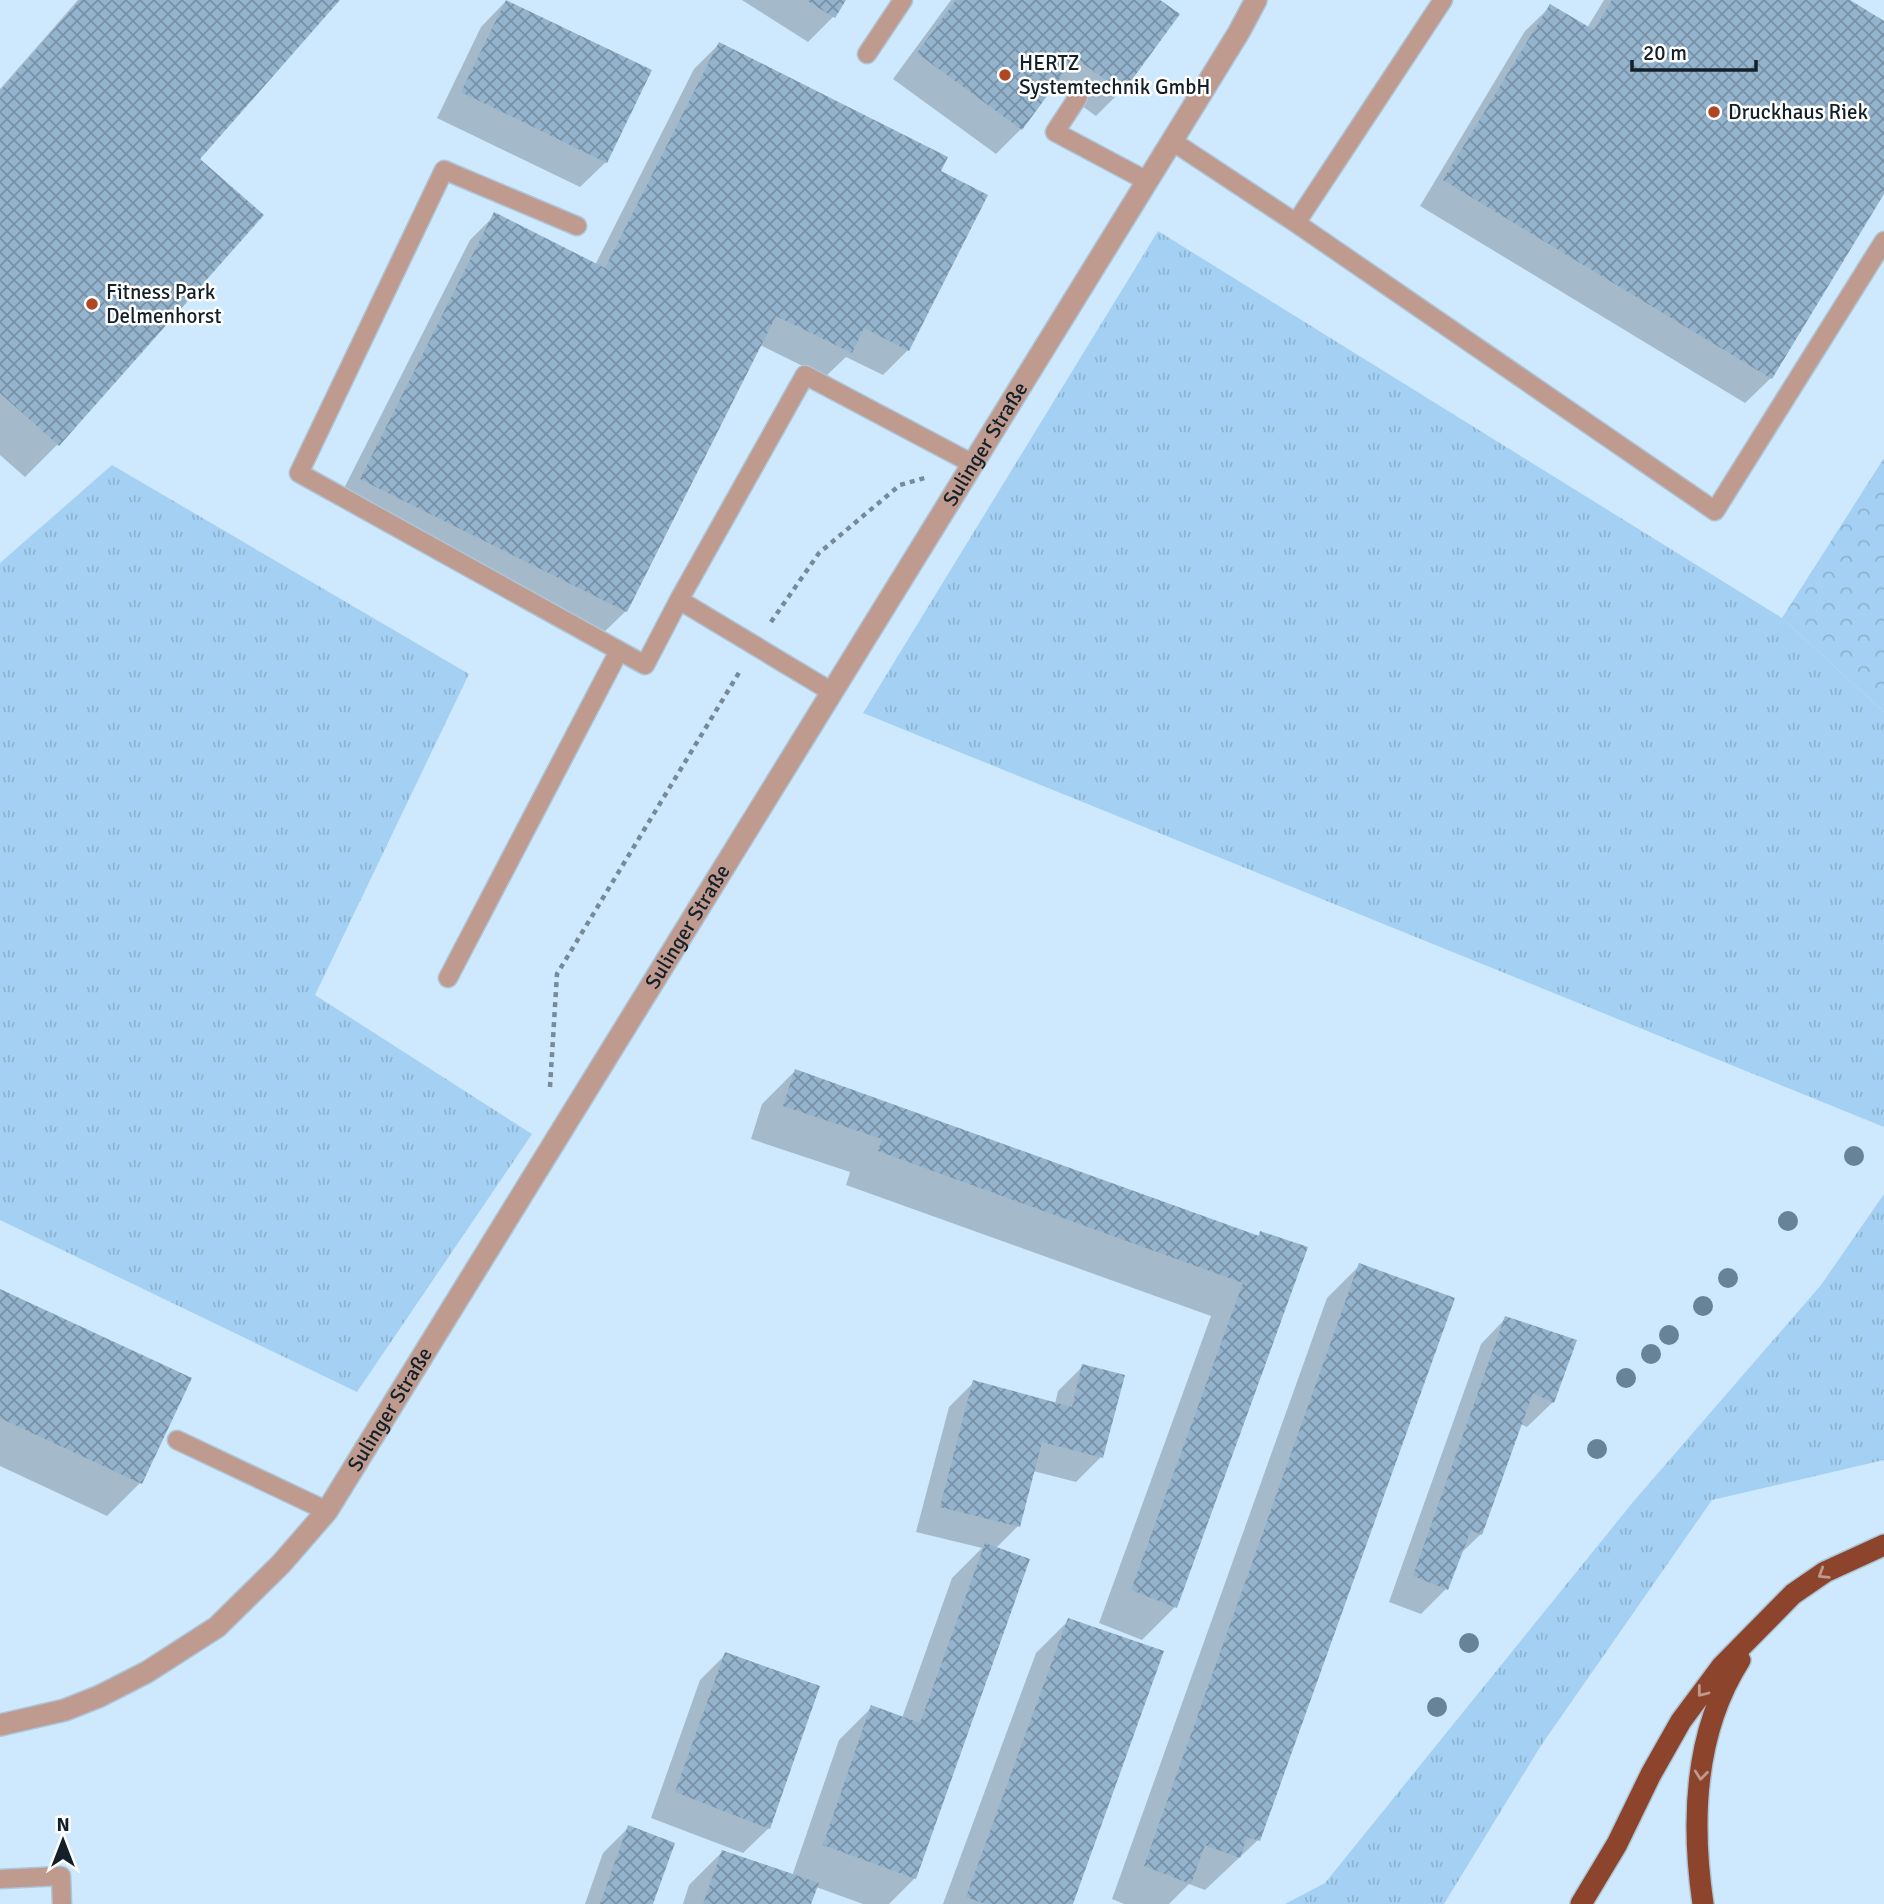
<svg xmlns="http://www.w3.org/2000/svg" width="1884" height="1904" font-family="Signika,sans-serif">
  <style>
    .grass { fill: url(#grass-tufts) }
    .forest { fill: url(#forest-crowns) }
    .shadow { fill: #0003 }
    .building { fill: url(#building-cross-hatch) }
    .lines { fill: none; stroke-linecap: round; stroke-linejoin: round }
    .service-casing { stroke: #adc5d7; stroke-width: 21 }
    .minor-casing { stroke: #adc5d7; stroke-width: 24 }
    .motorway-casing { stroke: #adc5d7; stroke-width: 24 }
    .path { stroke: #768a99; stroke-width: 4.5; stroke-dasharray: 5 5; stroke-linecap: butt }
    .service { stroke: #bf9b8f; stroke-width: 18 }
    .minor { stroke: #bf9b8f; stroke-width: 21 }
    .motorway { stroke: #8c452c; stroke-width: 21 }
    .tree { fill: #668398 }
    .oneway { stroke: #c0998b }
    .poi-dot { fill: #af4822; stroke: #fff; stroke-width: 2.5 }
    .labels { text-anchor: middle; stroke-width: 5; stroke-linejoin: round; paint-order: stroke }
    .poi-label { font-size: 21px; fill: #142029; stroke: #fff; text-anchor: start }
    .street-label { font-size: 21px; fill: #142029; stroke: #fff }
  </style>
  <defs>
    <pattern id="grass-tufts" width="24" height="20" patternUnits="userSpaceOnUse" patternTransform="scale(1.75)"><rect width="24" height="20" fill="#a4d1f3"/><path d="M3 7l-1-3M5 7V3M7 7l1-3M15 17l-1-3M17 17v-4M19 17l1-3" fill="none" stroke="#8cb3d0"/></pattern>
    <pattern id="forest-crowns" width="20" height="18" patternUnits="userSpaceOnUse" patternTransform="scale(1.75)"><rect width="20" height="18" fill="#a4d1f3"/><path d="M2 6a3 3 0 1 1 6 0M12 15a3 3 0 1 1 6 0" fill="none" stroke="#8cb3d0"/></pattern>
    <pattern id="building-cross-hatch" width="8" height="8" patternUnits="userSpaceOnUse" patternTransform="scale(1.75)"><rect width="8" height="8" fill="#94b3cc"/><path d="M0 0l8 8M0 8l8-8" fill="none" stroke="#7891a6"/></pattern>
  </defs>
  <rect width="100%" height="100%" fill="#cee9fd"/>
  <path class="grass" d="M 1158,231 L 1782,618 L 1884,712 L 1884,1127 L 863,713 Z
    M 112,465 L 469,674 L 315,995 L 532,1134 L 357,1392 L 0,1220 L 0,563 Z
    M 1884,1194 L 1884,1460 L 1712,1500 L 1540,1747 L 1444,1904 L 1285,1904 L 1325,1883 L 1633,1502 L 1821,1285 Z"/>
  <path class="forest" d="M 1884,458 L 1884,712 L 1782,618 Z"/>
  <path class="shadow" d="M 78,0 L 338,0 L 197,159 L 58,444 L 25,477 L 0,455 L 0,89 Z
    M 742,0 L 844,0 L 833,17 L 808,42 Z
    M 951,0 L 1157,0 L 1178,15 L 1121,91 L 1096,116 L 1053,85 L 1021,129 L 996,154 L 893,79 Z
    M 1604,0 L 1846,0 L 1884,23 L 1884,191 L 1771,378 L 1745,403 L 1420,206 L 1525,31 L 1551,6 L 1587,28 Z
    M 506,1 L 606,162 L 580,187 L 437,118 L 481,27 Z
    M 719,44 L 939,172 L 908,350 L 883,375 L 846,357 L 825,377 L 760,345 L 626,611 L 600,636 L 336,504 L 470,240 L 495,215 L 595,265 L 694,69 Z
    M 795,1071 L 1257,1237 L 1261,1233 L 1175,1607 L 1142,1640 L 1099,1623 L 1211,1316 L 846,1185 L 850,1172 L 751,1139 L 762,1104 Z
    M 1360,1265 L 1258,1840 L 1205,1890 L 1189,1884 L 1169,1904 L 1124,1904 L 1112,1899 L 1327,1298 Z
    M 0,1291 L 140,1483 L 107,1516 L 0,1466 Z
    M 1506,1318 L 1553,1402 L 1527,1427 L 1520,1424 L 1481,1534 L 1459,1555 L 1446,1589 L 1421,1614 L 1389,1602 L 1481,1344 Z
    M 1083,1366 L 1101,1457 L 1076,1482 L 1033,1471 L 1018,1526 L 995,1549 L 915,1878 L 889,1904 L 863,1904 L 816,1887 L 810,1904 L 683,1904 L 689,1885 L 722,1852 L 792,1876 L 839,1740 L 872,1707 L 902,1718 L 952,1578 L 982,1548 L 916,1532 L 949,1407 L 974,1382 L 1055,1404 L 1058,1391 Z
    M 1069,1620 L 1071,1904 L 943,1904 L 1036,1653 Z
    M 726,1654 L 769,1828 L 743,1853 L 651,1818 L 700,1680 Z
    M 628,1828 L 651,1904 L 585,1904 L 603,1853 Z"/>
  <path class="building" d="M 80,0 L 340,0 L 200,159 L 264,215 L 59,446 L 0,393 L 0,91 Z
    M 506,0 L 652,70 L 607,163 L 461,92 Z
    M 806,0 L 846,0 L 835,18 Z
    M 956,0 L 1160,0 L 1180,14 L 1123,92 L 1075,58 L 1022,130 L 917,53 Z
    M 1612,0 L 1850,0 L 1884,21 L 1884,194 L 1772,379 L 1443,180 L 1550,4 L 1594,30 Z
    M 719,42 L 948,157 L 941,171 L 988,195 L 909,351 L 864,328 L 852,353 L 776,316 L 627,612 L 360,479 L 494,212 L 605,268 Z
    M 795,1069 L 1259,1236 L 1260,1231 L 1308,1247 L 1177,1608 L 1131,1590 L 1243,1283 L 878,1151 L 882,1139 L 783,1106 Z
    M 1359,1263 L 1455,1298 L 1260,1841 L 1247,1837 L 1240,1858 L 1205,1845 L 1191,1884 L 1144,1866 Z
    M 0,1289 L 192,1378 L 142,1484 L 0,1418 Z
    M 1505,1316 L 1577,1340 L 1554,1403 L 1533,1393 L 1482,1535 L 1471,1530 L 1448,1590 L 1413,1576 Z
    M 1082,1364 L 1125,1375 L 1103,1458 L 1042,1442 L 1020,1527 L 940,1507 L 973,1380 L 1072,1407 Z
    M 985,1543 L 1030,1559 L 916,1879 L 823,1845 L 871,1705 L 920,1723 Z
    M 1068,1618 L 1164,1651 L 1073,1904 L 985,1904 L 966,1897 Z
    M 725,1652 L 820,1686 L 770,1829 L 675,1792 Z
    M 628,1825 L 675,1843 L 653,1904 L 600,1904 Z
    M 722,1850 L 819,1883 L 811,1904 L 703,1904 Z"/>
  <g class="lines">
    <g class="service-casing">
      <path id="service" d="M 867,54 L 903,0
        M 1078,97 L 1055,132 L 1147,181
        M 1172,141 L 1296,223 L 1715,511 L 1884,241
        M 1296,223 L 1443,0
        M 577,226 L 444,170 L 299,473 L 645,665 L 679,600 L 805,375 L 973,464
        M 679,600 L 832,692
        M 448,978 L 619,651
        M 177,1440 L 327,1511
        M 0,1879 L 61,1876 L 62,1904"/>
    </g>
    <g class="minor-casing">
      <g id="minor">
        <path id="s1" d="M 0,1725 L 65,1710 L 100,1696 L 147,1672 L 217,1627 L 281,1564 L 327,1511 L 1172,141 L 1239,32 L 1256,0"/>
      </g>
    </g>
    <g class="motorway-casing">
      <path id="motorway" d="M 1581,1904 L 1617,1844 L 1651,1774 L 1681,1721 L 1722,1666 L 1793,1594 L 1825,1572 L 1884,1545
        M 1703,1904 C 1691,1822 1694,1732 1740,1660"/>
    </g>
    <path class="path" d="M 771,622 L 819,553 L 900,485 L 928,477
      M 550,1087 L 557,974 L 740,671"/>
    <use href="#service" class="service"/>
    <use href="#minor" class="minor"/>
    <use href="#motorway" class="motorway"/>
  </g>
  <g class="tree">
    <circle cx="1854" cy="1156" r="10"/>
    <circle cx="1788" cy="1221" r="10"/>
    <circle cx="1728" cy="1278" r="10"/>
    <circle cx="1703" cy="1306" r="10"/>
    <circle cx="1669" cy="1335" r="10"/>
    <circle cx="1651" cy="1354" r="10"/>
    <circle cx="1626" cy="1378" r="10"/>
    <circle cx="1597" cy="1449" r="10"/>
    <circle cx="1469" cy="1643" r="10"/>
    <circle cx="1437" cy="1707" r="10"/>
  </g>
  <defs><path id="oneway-chevron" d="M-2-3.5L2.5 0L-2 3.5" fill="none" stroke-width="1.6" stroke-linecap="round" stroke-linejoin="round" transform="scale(1.75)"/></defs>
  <g class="oneway">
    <use href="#oneway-chevron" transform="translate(1823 1574) rotate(148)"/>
    <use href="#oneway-chevron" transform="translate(1702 1692) rotate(128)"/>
    <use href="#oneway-chevron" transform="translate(1701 1775) rotate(96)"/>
  </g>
  <g class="poi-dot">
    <circle cx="1005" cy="75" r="7"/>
    <circle cx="1714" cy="112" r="7"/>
    <circle cx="92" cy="304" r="7"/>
  </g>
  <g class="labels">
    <g class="poi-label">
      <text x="1019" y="70">HERTZ<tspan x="1019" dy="24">Systemtechnik GmbH</tspan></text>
      <text x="1728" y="119">Druckhaus Riek</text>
      <text x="106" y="299">Fitness Park<tspan x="106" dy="24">Delmenhorst</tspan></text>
    </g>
    <g class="street-label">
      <text dy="7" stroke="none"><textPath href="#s1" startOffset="1654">Sulinger Straße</textPath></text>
      <text dy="7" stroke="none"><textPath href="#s1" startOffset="1087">Sulinger Straße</textPath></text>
      <text dy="7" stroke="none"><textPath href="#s1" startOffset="520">Sulinger Straße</textPath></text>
    </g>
  </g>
  <g transform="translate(63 1841)" stroke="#ffffff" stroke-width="5" paint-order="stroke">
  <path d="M0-5L12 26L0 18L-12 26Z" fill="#142029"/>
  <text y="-10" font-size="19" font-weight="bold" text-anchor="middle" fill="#142029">N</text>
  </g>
  <path d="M1632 60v10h124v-10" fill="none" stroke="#142029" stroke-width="3.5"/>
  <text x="1643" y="60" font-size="21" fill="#142029" stroke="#ffffff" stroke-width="5" paint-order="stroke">20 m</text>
</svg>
